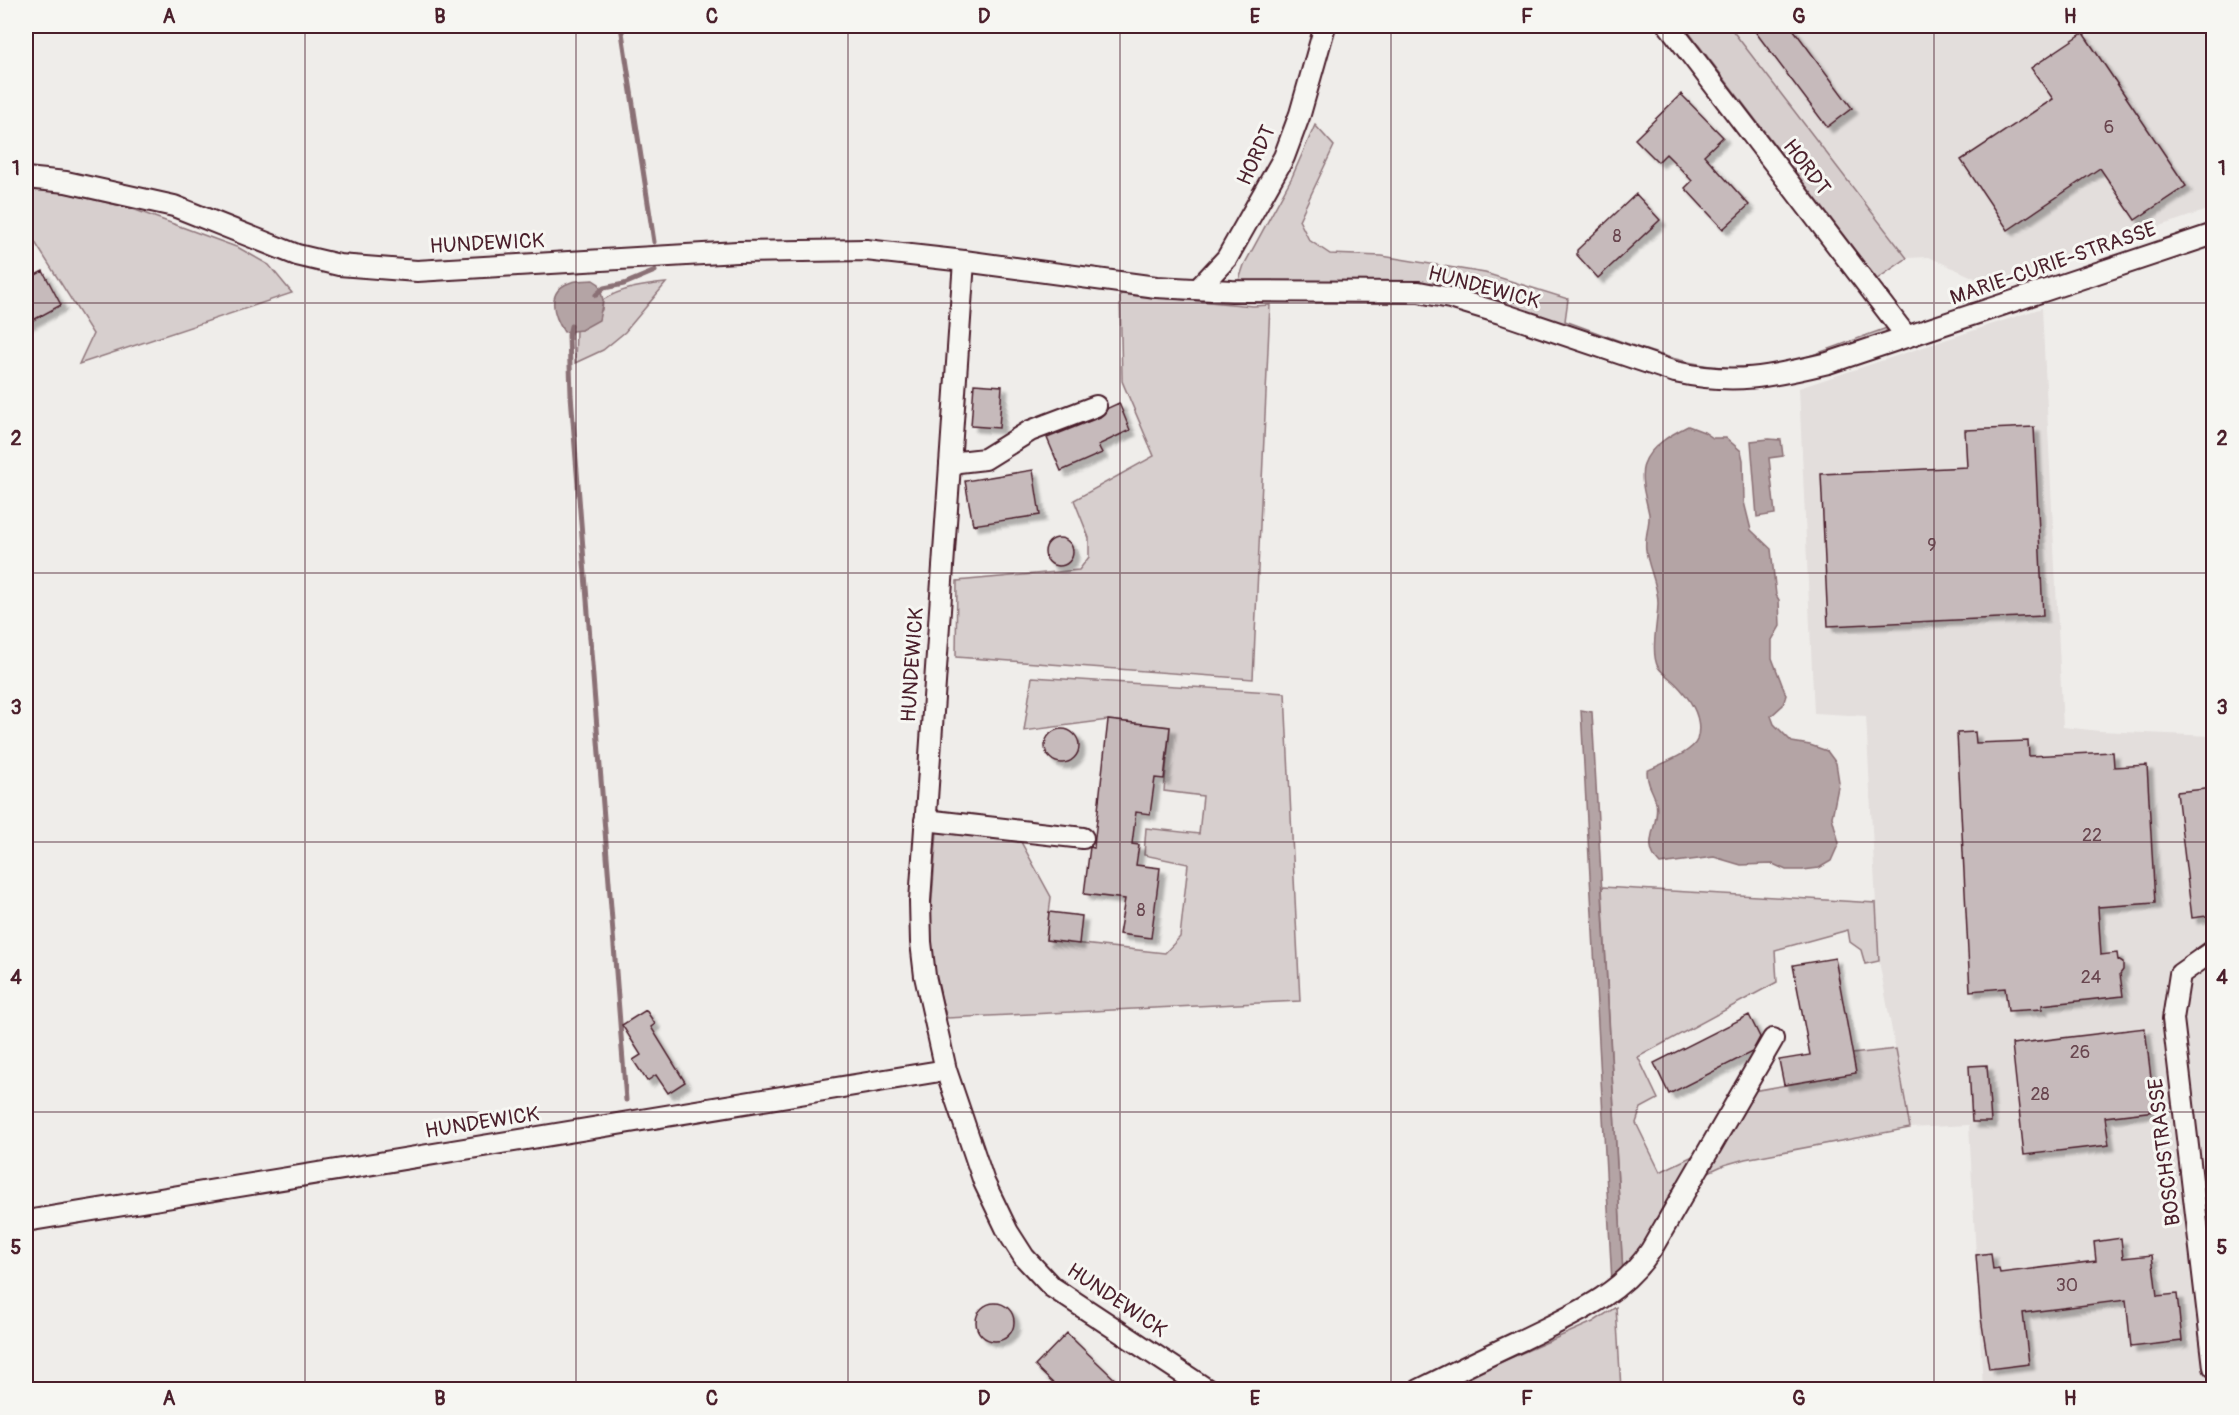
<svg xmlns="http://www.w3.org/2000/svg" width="2239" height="1415" font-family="Pangolin,sans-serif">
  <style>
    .built { fill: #e3dedc }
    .green { fill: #d7cfce; stroke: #90777c; stroke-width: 1.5 }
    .water { fill: #b4a4a5; stroke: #8a6f74; stroke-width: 1.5 }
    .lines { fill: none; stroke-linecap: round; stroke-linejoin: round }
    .stream { stroke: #8a6f74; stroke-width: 5 }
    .building { fill: #c6babb; stroke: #4a1f2b; stroke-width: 1.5; filter: url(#shadow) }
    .minor-casing { stroke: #4a1f2b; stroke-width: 24 }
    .minor { stroke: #f6f6f2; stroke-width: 20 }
    .grid { fill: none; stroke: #4a1f2b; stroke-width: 1.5; stroke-opacity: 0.55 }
    .labels { text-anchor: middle; stroke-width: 6; stroke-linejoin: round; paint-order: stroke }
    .number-label { font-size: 18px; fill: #69464f }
    .street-label { font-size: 21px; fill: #4a1f2b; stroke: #f6f6f2 }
    .neatline { fill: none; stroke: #4a1f2b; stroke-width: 2 }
    .grid-label { font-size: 20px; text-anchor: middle; font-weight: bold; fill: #4a1f2b }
  </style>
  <defs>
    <filter id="shadow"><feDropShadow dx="5.5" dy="5.5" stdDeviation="1.5" flood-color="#0004"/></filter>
  </defs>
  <rect width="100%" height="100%" fill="#efedea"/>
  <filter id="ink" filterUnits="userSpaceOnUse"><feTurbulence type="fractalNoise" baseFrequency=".0167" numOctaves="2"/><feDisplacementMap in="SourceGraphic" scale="12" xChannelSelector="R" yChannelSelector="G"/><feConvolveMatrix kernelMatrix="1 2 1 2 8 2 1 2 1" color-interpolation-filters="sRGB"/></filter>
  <g filter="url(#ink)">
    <path class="built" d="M 1729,26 L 2213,26 L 2213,208 L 2003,280 L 1979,280 L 1929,257 L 1907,258 Z
      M 2042,308 L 2063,727 L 2100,731 L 2213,736 L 2213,1389 L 1983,1389 L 1969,1125 L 1910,1128 L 1879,961 L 1866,716 L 1814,713 L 1799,388 Z"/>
    <path class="green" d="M 1684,26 L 1729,26 L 1907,258 L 1877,279 Z
      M 1315,125 L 1334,146 L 1299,220 L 1309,240 L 1330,254 L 1382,256 L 1485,273 L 1568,299 L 1565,321 C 1623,341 1689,372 1751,368 C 1793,366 1846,342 1887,328 L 1884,337 L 1803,367 L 1708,374 L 1461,296 L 1237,286 L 1244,265 L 1292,177 Z
      M 26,187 L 66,193 L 130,208 L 239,248 L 269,265 L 292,293 L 79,364 L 93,334 L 26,228 Z
      M 666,283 L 625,332 L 603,350 L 575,363 L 576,330 L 581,330 L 602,310 L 603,300 C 621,288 645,285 666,283 Z
      M 1120,294 L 1253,306 L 1270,305 L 1253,679 L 956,657 L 957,581 L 1079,570 L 1089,557 L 1089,538 L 1074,500 L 1154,456 L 1122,381 Z
      M 1032,677 L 1285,693 L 1300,1001 L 947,1018 L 931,962 L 930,925 L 937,832 L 1021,842 L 1051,897 L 1046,940 L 1165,953 L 1180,937 L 1188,864 L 1144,855 L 1146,828 L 1199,834 L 1203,796 L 1164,791 L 1170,727 L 1108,720 L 1024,731 Z
      M 1602,887 L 1876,903 L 1879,961 L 1865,964 L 1861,950 L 1850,942 L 1848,930 L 1775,950 L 1777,982 L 1638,1057 L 1658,1099 L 1641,1108 L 1636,1123 L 1660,1172 L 1701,1152 L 1703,1155 L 1623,1275 Z
      M 1896,1049 L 1910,1128 L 1745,1159 L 1724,1165 L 1700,1176 L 1753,1091 L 1855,1073 L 1852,1054 Z
      M 1616,1307 L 1621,1389 L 1437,1390 L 1593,1322 Z"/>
    <path class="water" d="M 593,280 L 599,284 L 603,300 L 599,320 L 581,330 L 564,332 C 554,316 545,292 569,283 C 576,280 585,281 593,280 Z
      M 1688,426 L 1704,432 L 1713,438 L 1726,438 L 1741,451 L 1743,460 L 1744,502 L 1751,530 L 1771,549 L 1776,595 L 1779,600 L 1780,626 L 1772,640 L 1772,658 L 1786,695 L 1783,705 L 1771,716 L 1774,724 L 1792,742 L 1810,745 L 1827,751 L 1836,763 L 1839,782 L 1832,817 L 1839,843 L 1831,861 L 1819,868 L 1803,870 L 1786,870 L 1773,864 L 1741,865 L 1714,857 L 1660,864 C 1639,843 1661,826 1656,802 C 1653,789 1647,787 1647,771 C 1660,764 1692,753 1697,740 C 1704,718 1689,697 1675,683 C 1670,678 1662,673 1658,667 C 1650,652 1658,621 1658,603 C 1658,584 1648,568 1646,550 C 1644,538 1650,525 1649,514 C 1646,498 1639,480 1644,464 C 1650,446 1672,434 1688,426 Z
      M 1769,439 L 1781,440 L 1783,456 L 1769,458 L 1775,514 L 1757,517 L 1751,441 Z
      M 1581,710 L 1592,712 L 1623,1275 L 1612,1282 Z"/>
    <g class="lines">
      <path class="stream" d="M 621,26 L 654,242
        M 596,295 L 604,288 L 624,284 L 655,271
        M 571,326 L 569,335 L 571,395 L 626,1100"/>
    </g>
    <path class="building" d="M 1751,26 L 1791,26 L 1852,108 L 1827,127 Z
      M 2083,33 L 2186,186 L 2135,220 L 2100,168 L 2008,230 L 1961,160 L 2053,99 L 2031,68 Z
      M 1681,94 L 1723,137 L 1704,155 L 1749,205 L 1723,229 L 1685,188 L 1692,181 L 1676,164 L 1666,154 L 1658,162 L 1635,139 Z
      M 1636,194 L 1660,220 L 1598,278 L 1577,255 L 1577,250 Z
      M 43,271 L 61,305 L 26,324 L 26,280 Z
      M 974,384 L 1002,386 L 999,428 L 971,426 Z
      M 1119,403 L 1130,430 L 1098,445 L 1102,453 L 1061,471 L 1047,438 L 1100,417 L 1108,408 Z
      M 2034,427 L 2043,616 L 1828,626 L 1821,474 L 1967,467 L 1965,430 Z
      M 1033,470 L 1040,515 L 973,525 L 965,481 Z
      M1045 552a14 14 0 1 1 28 0a14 14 0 1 1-28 0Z
      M 1108,720 L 1170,727 L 1164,779 L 1155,778 L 1150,814 L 1136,812 L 1132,844 L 1139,845 L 1136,865 L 1160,868 L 1151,938 L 1119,934 L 1125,899 L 1084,894 L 1090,847 L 1094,848 L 1095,837 Z
      M1045 746a17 17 0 1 1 34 0a17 17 0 1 1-34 0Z
      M 1975,732 L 1976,743 L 2028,741 L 2029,756 L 2113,752 L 2114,767 L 2147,765 L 2155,903 L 2098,907 L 2101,955 L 2117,953 L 2118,960 L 2123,963 L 2123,970 L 2120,974 L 2123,996 L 2042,1005 L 2042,1009 L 2008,1011 L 2005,988 L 1970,991 L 1957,733 Z
      M 2214,788 L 2214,915 L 2192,918 L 2177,792 Z
      M 1049,912 L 1082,916 L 1079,944 L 1046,940 Z
      M 1835,958 L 1856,1073 L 1784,1085 L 1779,1060 L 1810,1055 L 1793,965 Z
      M 646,1010 L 655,1024 L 651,1027 L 685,1082 L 668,1093 L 656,1075 L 647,1081 L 633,1060 L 641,1055 L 622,1025 Z
      M 1749,1015 L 1760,1037 L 1752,1052 L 1669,1094 L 1654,1063 Z
      M 2145,1028 L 2155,1111 L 2105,1117 L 2109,1145 L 2024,1155 L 2012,1044 Z
      M 1987,1065 L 1991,1122 L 1972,1122 L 1969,1066 Z
      M 2121,1238 L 2123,1258 L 2152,1255 L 2157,1296 L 2177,1294 L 2182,1341 L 2131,1347 L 2126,1300 L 2023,1313 L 2029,1364 L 1989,1369 L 1981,1318 L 1976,1255 L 1991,1253 L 1993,1270 L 1999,1269 L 2000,1273 L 2096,1261 L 2094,1242 Z
      M976 1322a19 19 0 1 1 38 0a19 19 0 1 1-38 0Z
      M 1067,1333 L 1078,1344 L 1125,1389 L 1059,1389 L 1035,1366 Z"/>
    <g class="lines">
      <g class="minor-casing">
        <path id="minor" d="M 1669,26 L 1907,337
          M 26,178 L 66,182 L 174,206 L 297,255 L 339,265 L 417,271 L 737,252 L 866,250 L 964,261 L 1156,287 L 1232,291 L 1419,292 L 1450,298 L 1500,313 L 1675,372 C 1734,385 1770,377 1828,363 L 2214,234
          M 964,261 L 920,901 L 921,942 L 925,976 L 946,1070 L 984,1182 L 1008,1232 L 1024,1257 L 1052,1287 L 1208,1390
          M 1198,289 L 1227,258 L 1284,157 L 1300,114 L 1325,26
          M 950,463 L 985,459 L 1030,431 L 1096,406
          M 925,820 L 1083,838
          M 2214,950 L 2180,974 L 2173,1019 L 2214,1367
          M 26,1221 L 946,1070
          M 1419,1390 C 1453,1373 1487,1356 1522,1340 C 1570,1316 1620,1297 1651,1250 L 1773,1039"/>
      </g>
      <use href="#minor" class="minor"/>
    </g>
  </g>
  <path class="grid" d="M 305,26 L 305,1390M 576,26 L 576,1390M 848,26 L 848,1390M 1120,26 L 1120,1390M 1391,26 L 1391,1390M 1663,26 L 1663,1390M 1934,26 L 1934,1390M 26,303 L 2214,303M 26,573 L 2214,573M 26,842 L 2214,842M 26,1112 L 2214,1112"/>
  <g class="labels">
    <g class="number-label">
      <text x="2109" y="133">6</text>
      <text x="1617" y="242">8</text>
      <text x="1932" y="551">9</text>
      <text x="2092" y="841">22</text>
      <text x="1141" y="916">8</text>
      <text x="2091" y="983">24</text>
      <text x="2080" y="1058">26</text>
      <text x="2040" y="1100">28</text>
      <text x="2067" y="1291">30</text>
    </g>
    <g class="street-label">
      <text transform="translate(1256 155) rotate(-65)" y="7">HORDT</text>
      <text transform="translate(1807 167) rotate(53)" y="7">HORDT</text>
      <text transform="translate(487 243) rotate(-3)" y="7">HUNDEWICK</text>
      <text transform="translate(2053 263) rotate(-19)" y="7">MARIE-CURIE-STRASSE</text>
      <text transform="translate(1484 287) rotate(15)" y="7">HUNDEWICK</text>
      <text transform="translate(912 665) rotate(-86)" y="7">HUNDEWICK</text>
      <text transform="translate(482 1122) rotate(-9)" y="7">HUNDEWICK</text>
      <text transform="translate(2164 1152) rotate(-97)" y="7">BOSCHSTRASSE</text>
      <text transform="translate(1117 1300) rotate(34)" y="7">HUNDEWICK</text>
    </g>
  </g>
  <rect width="2239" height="1415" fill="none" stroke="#f6f6f2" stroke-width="66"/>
  <rect x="33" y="33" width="2173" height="1349" class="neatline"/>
  <g class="grid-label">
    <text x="169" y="23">A</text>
    <text x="440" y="23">B</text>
    <text x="712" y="23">C</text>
    <text x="984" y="23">D</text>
    <text x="1255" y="23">E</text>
    <text x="1527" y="23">F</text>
    <text x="1799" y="23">G</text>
    <text x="2070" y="23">H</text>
    <text x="16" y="175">1</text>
    <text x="2222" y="175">1</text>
    <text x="16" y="445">2</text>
    <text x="2222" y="445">2</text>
    <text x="16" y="714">3</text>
    <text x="2222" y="714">3</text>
    <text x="16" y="984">4</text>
    <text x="2222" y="984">4</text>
    <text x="16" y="1254">5</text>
    <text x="2222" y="1254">5</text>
    <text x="169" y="1405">A</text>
    <text x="440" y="1405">B</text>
    <text x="712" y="1405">C</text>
    <text x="984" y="1405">D</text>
    <text x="1255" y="1405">E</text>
    <text x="1527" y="1405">F</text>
    <text x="1799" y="1405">G</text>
    <text x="2070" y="1405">H</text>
  </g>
</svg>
